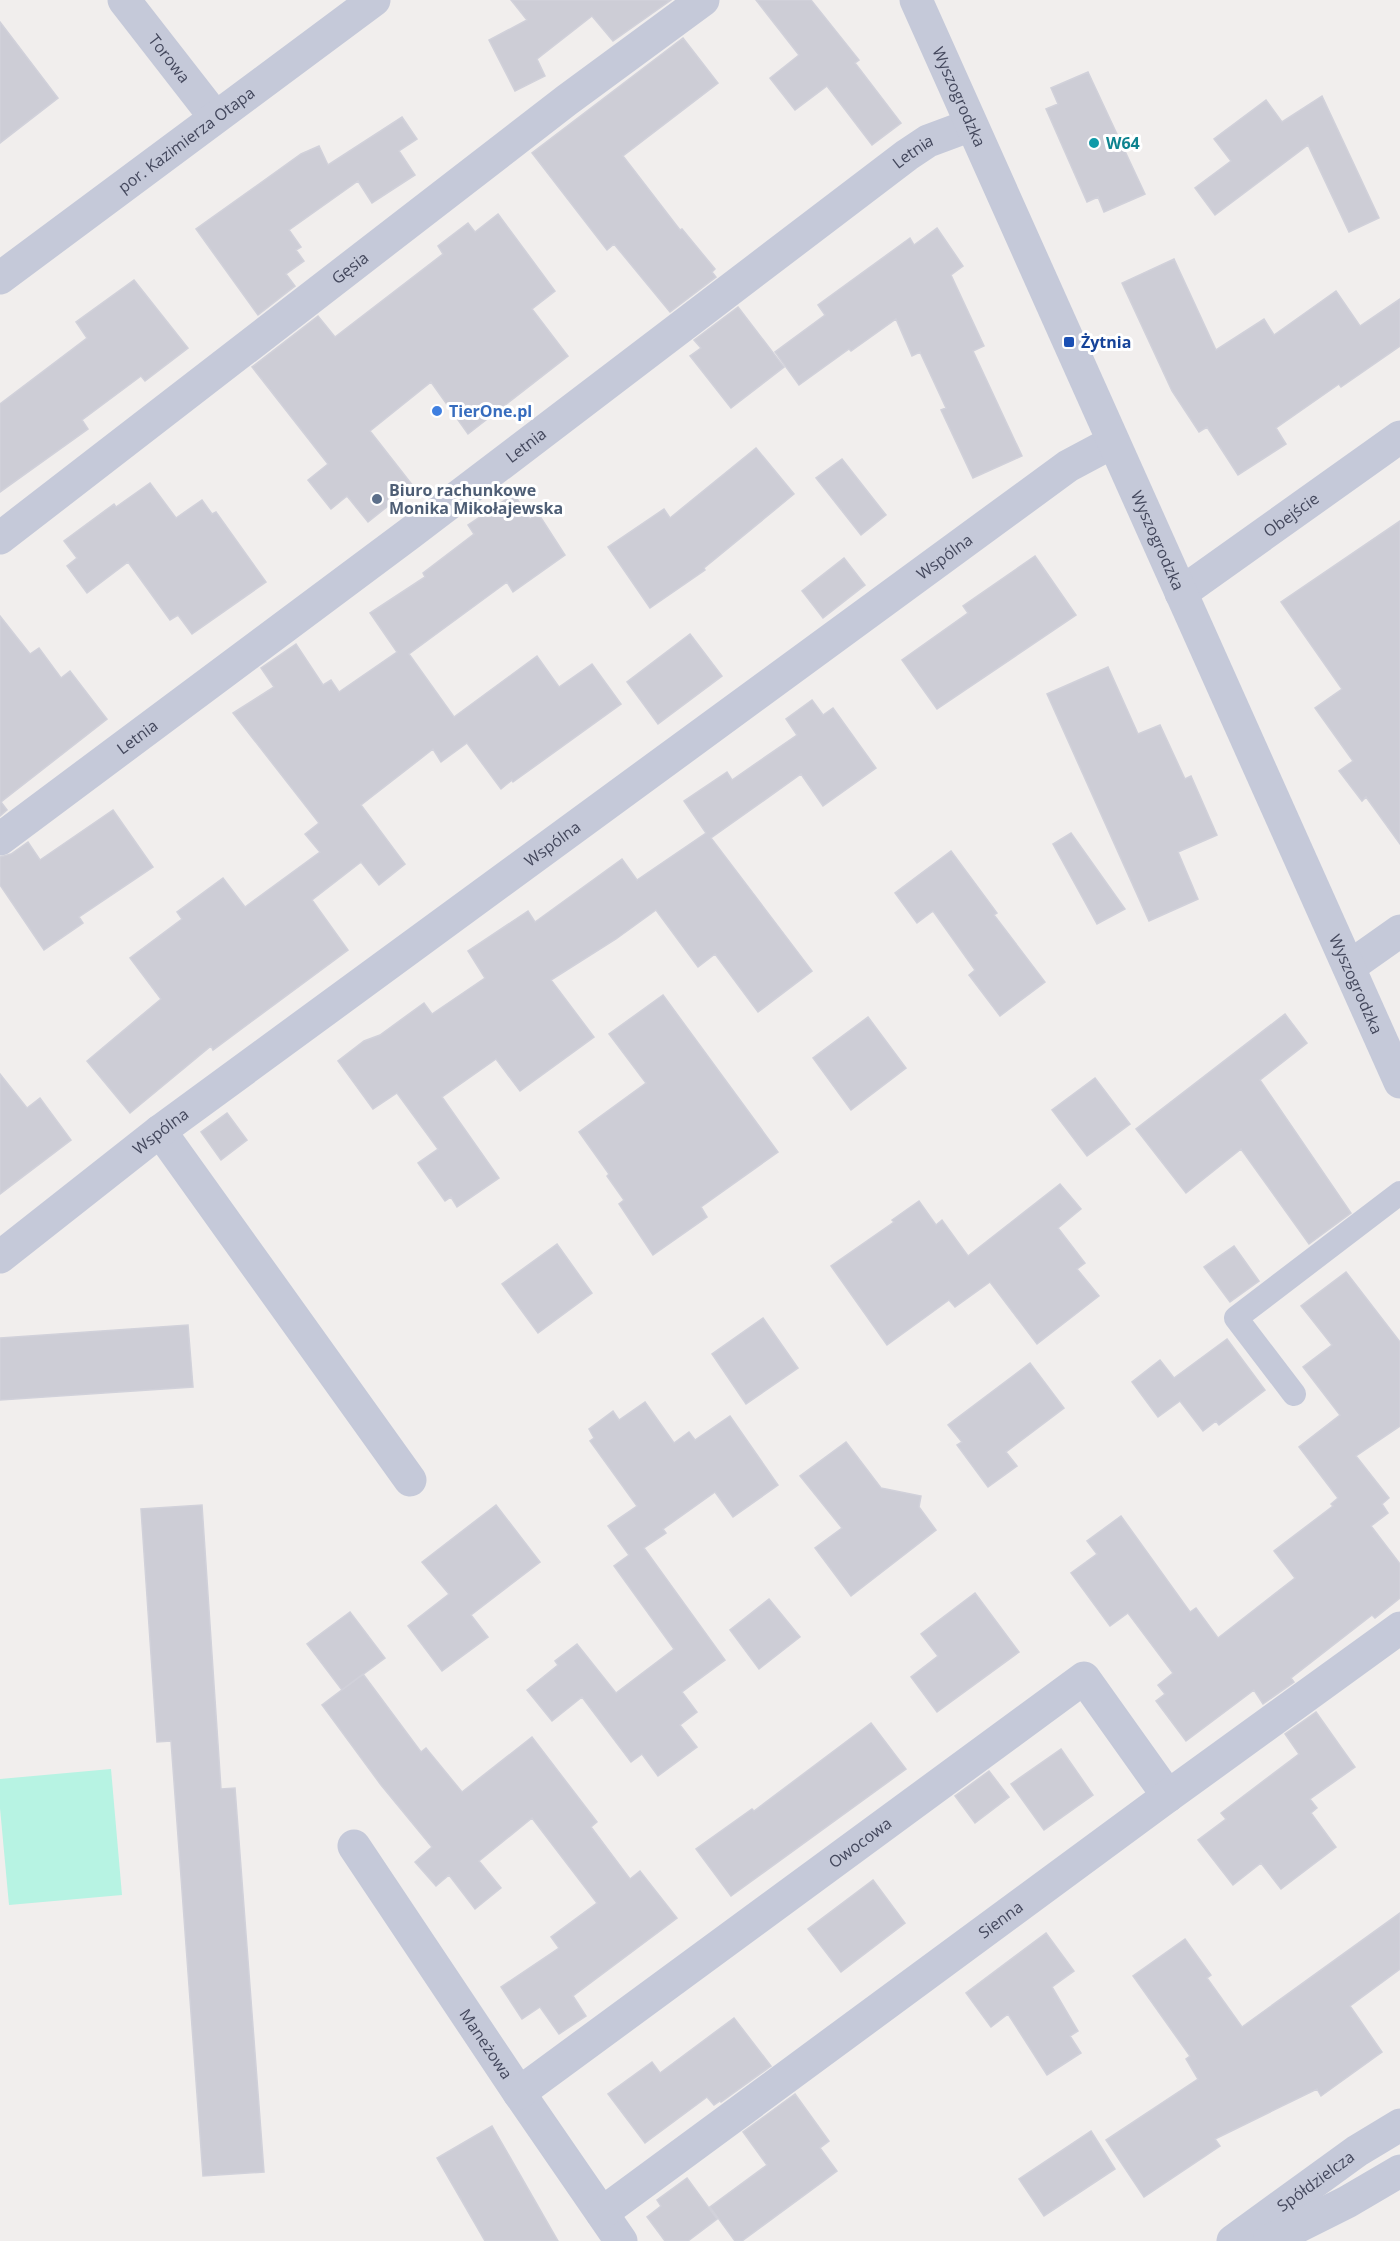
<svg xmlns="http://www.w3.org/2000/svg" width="1400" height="2241" font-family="'Open Sans',sans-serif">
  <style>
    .green { fill: #b7f3e3 }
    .building { fill: #cdcdd6; stroke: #d1d1da; stroke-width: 1.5 }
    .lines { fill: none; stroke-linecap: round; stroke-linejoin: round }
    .service { stroke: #c5c9d9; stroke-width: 24 }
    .minor { stroke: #c5c9d9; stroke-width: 33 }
    .tertiary { stroke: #c5c9d9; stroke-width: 33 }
    .culture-dot { fill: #0f9aa8; stroke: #fff; stroke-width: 2 }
    .transit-dot { fill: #1a4fb4; stroke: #fff; stroke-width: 2 }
    .shop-dot { fill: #3f7fe0; stroke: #fff; stroke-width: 2 }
    .service-dot { fill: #5c6f8a; stroke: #fff; stroke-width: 2 }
    .labels { text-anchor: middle; stroke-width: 6; stroke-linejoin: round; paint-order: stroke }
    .street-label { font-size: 16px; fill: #44485d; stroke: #fff }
    .culture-label { font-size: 16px; font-weight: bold; fill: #0d838f; stroke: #fff; text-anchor: start }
    .transit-label { font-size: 16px; font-weight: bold; fill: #164399; stroke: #fff; text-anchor: start }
    .shop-label { font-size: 16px; font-weight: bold; fill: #366cbe; stroke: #fff; text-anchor: start }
    .service-label { font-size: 16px; font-weight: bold; fill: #4e5e75; stroke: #fff; text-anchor: start }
  </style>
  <rect width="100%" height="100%" fill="#f1eeed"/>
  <path class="green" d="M 111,1769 L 122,1895 L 9,1905 L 0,1808 L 0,1779 Z"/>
  <path class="building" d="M 511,0 L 671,0 L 613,41 L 592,16 L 537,59 L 545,76 L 515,91 L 489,40 L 527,20 Z
    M 756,0 L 811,0 L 859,60 L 855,63 L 901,123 L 872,145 L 827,86 L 795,110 L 770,78 L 799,55 Z
    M 0,22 L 58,98 L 0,143 Z
    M 683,38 L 718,83 L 623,156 L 680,230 L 682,229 L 715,269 L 712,272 L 716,277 L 670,312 L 614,244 L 607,250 L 532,153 Z
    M 1088,72 L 1145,194 L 1104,212 L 1098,197 L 1087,202 L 1046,109 L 1058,104 L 1051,88 Z
    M 1322,96 L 1379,218 L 1349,232 L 1308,145 L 1215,215 L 1195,188 L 1231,161 L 1214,139 L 1266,100 L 1282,122 Z
    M 402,117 L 417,139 L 399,151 L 415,175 L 372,203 L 358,181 L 289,230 L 301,247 L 296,250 L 304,261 L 286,274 L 295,286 L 258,315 L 196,229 L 301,154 L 319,146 L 328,165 Z
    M 498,214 L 555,291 L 532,309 L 568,356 L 468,434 L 431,382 L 370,431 L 413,486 L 368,522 L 347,496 L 331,509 L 308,480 L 328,464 L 252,367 L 318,316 L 335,337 L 443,254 L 438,246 L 468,223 L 475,232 Z
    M 937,228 L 963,266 L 951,275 L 984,346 L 973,351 L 1022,456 L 973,478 L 941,410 L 946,408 L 920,352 L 912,356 L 896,319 L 851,351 L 849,349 L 799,385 L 775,352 L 825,315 L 818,305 L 910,238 L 914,245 Z
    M 1174,259 L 1216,350 L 1264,319 L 1274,335 L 1336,291 L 1360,326 L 1400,299 L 1400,346 L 1341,387 L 1339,384 L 1276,428 L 1286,444 L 1238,475 L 1207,427 L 1199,432 L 1172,391 L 1122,283 Z
    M 134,280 L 188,348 L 145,381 L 141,376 L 82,420 L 88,429 L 0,492 L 0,404 L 87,338 L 76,322 Z
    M 738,307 L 784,367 L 731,408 L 690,356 L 701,348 L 694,340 Z
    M 756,448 L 794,494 L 704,568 L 705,570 L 650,608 L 608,547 L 664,509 L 670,518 Z
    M 842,459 L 886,515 L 861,535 L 816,478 Z
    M 150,483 L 176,518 L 202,500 L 212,514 L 216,512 L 266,582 L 192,634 L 178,615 L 170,620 L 128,562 L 87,593 L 67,566 L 77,558 L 64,541 L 114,504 L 116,507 Z
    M 514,494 L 530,519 L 538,513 L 565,555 L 513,592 L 507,582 L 409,654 L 454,717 L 537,656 L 559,687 L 592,664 L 621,704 L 513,782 L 512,780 L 501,789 L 467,743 L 441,762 L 433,749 L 361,805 L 405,864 L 379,885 L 361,862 L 312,900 L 348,950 L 213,1050 L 211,1046 L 130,1113 L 87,1061 L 161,999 L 130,958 L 182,919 L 177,912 L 223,878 L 245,907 L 320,852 L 305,834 L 319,823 L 233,713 L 274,687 L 261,668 L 296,644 L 323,685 L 331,680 L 339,692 L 397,652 L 370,613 L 425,577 L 423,573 L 474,534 L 468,525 Z
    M 1400,521 L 1400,844 L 1366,797 L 1362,801 L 1339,771 L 1353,761 L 1315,708 L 1342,689 L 1281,602 Z
    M 1035,556 L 1076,615 L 937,709 L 902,660 L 968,613 L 963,606 Z
    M 844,558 L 865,585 L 823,618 L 802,591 Z
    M 0,616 L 30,654 L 39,648 L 61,678 L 70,671 L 107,719 L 1,802 L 7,810 L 0,816 Z
    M 690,634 L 722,676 L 658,724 L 627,682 Z
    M 1108,667 L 1138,734 L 1160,725 L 1185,779 L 1191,776 L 1217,835 L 1178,852 L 1198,899 L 1149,921 L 1047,694 Z
    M 812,700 L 823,715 L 833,708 L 876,768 L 823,806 L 801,774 L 711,838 L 812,971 L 758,1012 L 715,954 L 698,967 L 656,910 L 616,939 L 551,980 L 594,1037 L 520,1091 L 496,1059 L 442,1097 L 499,1178 L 457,1207 L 451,1197 L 445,1201 L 418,1163 L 438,1149 L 397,1093 L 373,1109 L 338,1061 L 364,1041 L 380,1035 L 424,1003 L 432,1014 L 485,978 L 468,951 L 528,911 L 535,922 L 622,859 L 637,880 L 706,833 L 684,801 L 727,772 L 732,780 L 797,735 L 786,719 Z
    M 113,810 L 153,867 L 79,917 L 83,923 L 44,950 L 0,885 L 0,857 L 11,854 L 28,842 L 40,860 Z
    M 1071,833 L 1125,909 L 1097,924 L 1053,844 Z
    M 951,851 L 997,913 L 994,915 L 1045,982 L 1000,1016 L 969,975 L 975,970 L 933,911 L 917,923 L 895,893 Z
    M 663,995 L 778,1152 L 701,1207 L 707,1217 L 653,1255 L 619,1204 L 624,1200 L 607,1176 L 609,1174 L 579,1132 L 646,1083 L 609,1034 Z
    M 1285,1014 L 1307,1043 L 1260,1080 L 1351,1213 L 1309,1244 L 1241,1149 L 1186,1193 L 1136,1129 Z
    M 868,1017 L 906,1068 L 851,1110 L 813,1058 Z
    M 0,1074 L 27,1108 L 40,1098 L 71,1140 L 0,1194 Z
    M 1095,1078 L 1130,1124 L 1087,1156 L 1052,1110 Z
    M 227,1113 L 247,1140 L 221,1160 L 201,1132 Z
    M 1060,1184 L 1081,1209 L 1058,1228 L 1085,1263 L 1077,1269 L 1099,1296 L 1037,1344 L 990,1282 L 955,1307 L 949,1300 L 887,1345 L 831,1266 L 894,1222 L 892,1220 L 919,1201 L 936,1225 L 942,1220 L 968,1256 Z
    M 557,1244 L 592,1293 L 538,1333 L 502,1284 Z
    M 1234,1246 L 1259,1281 L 1230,1302 L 1204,1267 Z
    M 1346,1272 L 1400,1342 L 1400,1426 L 1356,1456 L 1389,1498 L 1382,1504 L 1388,1513 L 1371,1526 L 1400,1564 L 1400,1598 L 1375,1618 L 1372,1615 L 1291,1678 L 1294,1682 L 1263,1704 L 1254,1690 L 1186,1741 L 1156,1701 L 1165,1694 L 1158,1685 L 1173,1673 L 1128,1613 L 1110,1626 L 1071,1573 L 1097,1554 L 1087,1541 L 1121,1516 L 1190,1612 L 1196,1608 L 1218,1638 L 1295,1578 L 1274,1551 L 1333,1506 L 1331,1504 L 1338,1498 L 1299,1447 L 1340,1415 L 1303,1367 L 1332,1345 L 1301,1306 Z
    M 763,1318 L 798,1368 L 746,1404 L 712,1354 Z
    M 188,1325 L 193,1387 L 0,1400 L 0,1338 Z
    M 1227,1339 L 1265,1390 L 1219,1425 L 1216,1421 L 1203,1431 L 1180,1401 L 1158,1417 L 1132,1382 L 1160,1360 L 1174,1378 Z
    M 1030,1363 L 1064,1408 L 1006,1452 L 1017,1466 L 988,1487 L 957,1445 L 962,1442 L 948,1425 Z
    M 645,1402 L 674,1443 L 689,1432 L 695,1440 L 730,1416 L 778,1485 L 733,1517 L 715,1492 L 663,1529 L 666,1533 L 644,1548 L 725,1660 L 682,1692 L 697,1712 L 680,1725 L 697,1747 L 658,1776 L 642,1754 L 631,1762 L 582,1697 L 552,1721 L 527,1690 L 558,1665 L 555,1661 L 577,1644 L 616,1693 L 674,1649 L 614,1566 L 629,1555 L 608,1526 L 637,1506 L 590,1441 L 594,1438 L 589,1429 L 613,1411 L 619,1420 Z
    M 846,1442 L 881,1488 L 921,1496 L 919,1507 L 936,1530 L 851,1596 L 815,1548 L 842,1528 L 800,1476 Z
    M 202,1505 L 221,1789 L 235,1788 L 264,2172 L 203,2176 L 171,1741 L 157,1742 L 141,1509 Z
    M 496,1505 L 540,1562 L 471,1615 L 488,1637 L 442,1671 L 408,1626 L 449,1594 L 422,1562 Z
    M 975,1593 L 1019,1652 L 937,1712 L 911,1677 L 938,1656 L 921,1634 Z
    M 769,1599 L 800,1637 L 759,1669 L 730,1630 Z
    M 350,1612 L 385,1658 L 342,1690 L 307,1644 Z
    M 363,1674 L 421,1752 L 426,1748 L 462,1792 L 532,1737 L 597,1822 L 591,1827 L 630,1879 L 640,1871 L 677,1918 L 573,1996 L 586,2016 L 559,2034 L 540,2007 L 522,2019 L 501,1987 L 559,1948 L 551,1937 L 597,1903 L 532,1818 L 479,1861 L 501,1888 L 475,1909 L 449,1875 L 436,1886 L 415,1862 L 432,1847 L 381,1785 L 322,1705 Z
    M 1316,1712 L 1355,1767 L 1310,1799 L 1317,1808 L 1311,1813 L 1336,1847 L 1281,1889 L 1261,1863 L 1233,1885 L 1198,1840 L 1226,1819 L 1221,1813 L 1299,1754 L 1285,1734 Z
    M 871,1723 L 906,1769 L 731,1896 L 696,1849 L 752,1809 L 754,1811 Z
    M 1061,1749 L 1093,1795 L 1044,1830 L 1011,1784 Z
    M 989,1771 L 1009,1797 L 975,1823 L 955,1796 Z
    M 873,1880 L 905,1923 L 841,1972 L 808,1929 Z
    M 1400,1913 L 1400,1969 L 1350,2006 L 1382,2052 L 1321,2096 L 1317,2089 L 1215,2139 L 1220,2146 L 1144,2197 L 1106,2140 L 1198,2079 L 1186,2059 L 1190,2056 L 1133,1976 L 1185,1939 L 1211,1975 L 1207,1978 L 1242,2027 Z
    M 1046,1933 L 1074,1971 L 1052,1987 L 1078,2031 L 1070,2036 L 1081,2053 L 1047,2075 L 1008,2014 L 991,2027 L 966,1993 Z
    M 734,2018 L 771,2066 L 721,2102 L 720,2101 L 714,2105 L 707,2097 L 645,2143 L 608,2094 L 652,2062 L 660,2073 Z
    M 795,2094 L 829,2141 L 820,2148 L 837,2171 L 742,2241 L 735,2241 L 710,2207 L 767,2165 L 743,2132 Z
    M 492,2126 L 558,2241 L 485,2241 L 437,2158 Z
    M 1091,2131 L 1115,2169 L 1044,2216 L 1019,2179 Z
    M 687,2178 L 717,2219 L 688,2241 L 665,2241 L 647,2217 L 661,2206 L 657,2200 Z"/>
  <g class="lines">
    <path class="service" d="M 1294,1394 L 1236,1318 L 1400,1193"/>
    <g class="minor">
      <path id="s1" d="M 124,0 L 215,117"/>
      <path id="s2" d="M 0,278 L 374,0"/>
      <path id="s3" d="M 0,538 L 567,100 L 703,0"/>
      <path id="s4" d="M 1181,593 L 1400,437"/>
      <path id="s5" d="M 0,839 L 409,534 L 907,155 L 928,141 L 971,125"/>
      <path d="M 1349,967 L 1400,931"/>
      <path d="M 160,1131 L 410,1480"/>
      <path id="s6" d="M 0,1257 L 160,1131 L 1068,466 L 1113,442"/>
      <path id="s7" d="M 354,1846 L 519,2093 L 621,2241"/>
      <path id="s8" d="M 519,2093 L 1084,1678 L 1168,1796"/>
      <path id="s9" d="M 602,2213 L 1168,1796 L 1400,1628"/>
    </g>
    <g class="tertiary">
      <path id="s10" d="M 916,0 L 1400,1082"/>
      <path id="s11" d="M 1233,2241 L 1357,2151 L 1400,2125"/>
      <path d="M 1269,2241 L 1347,2202 L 1400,2171"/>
    </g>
  </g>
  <circle class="culture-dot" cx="1094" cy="143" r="6"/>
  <rect class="transit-dot" x="1063" y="336" width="12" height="12" rx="3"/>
  <circle class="shop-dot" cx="437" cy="411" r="6"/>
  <circle class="service-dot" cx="377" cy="499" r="6"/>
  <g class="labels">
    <g class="street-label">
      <text dy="6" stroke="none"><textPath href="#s1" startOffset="74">Torowa</textPath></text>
      <text dy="6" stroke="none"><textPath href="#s10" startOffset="106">Wyszogrodzka</textPath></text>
      <text dy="6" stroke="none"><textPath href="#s2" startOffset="232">por. Kazimierza Otapa</textPath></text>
      <text dy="6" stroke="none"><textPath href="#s5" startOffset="1143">Letnia</textPath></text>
      <text dy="6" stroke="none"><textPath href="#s3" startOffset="442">Gęsia</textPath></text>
      <text dy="6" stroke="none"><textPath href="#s5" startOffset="657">Letnia</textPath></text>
      <text dy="6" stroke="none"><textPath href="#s4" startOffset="135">Obejście</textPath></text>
      <text dy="6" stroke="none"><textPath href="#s10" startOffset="592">Wyszogrodzka</textPath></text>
      <text dy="6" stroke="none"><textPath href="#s6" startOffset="1176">Wspólna</textPath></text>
      <text dy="6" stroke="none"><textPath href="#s5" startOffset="171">Letnia</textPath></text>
      <text dy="6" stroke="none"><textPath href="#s6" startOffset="690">Wspólna</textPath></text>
      <text dy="6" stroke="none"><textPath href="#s10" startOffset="1078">Wyszogrodzka</textPath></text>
      <text dy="6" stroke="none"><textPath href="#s6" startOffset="204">Wspólna</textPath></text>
      <text dy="6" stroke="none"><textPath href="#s8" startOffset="423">Owocowa</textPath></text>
      <text dy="6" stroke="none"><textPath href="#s9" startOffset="495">Sienna</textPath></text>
      <text dy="6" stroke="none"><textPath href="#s7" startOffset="238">Maneżowa</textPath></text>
      <text dy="6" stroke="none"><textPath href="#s11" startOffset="102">Spółdzielcza</textPath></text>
    </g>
    <g class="culture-label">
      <text x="1106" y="149">W64</text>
    </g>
    <g class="transit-label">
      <text x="1081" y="348">Żytnia</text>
    </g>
    <g class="shop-label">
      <text x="449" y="417">TierOne.pl</text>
    </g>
    <g class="service-label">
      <text x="389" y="496">Biuro rachunkowe<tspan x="389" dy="18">Monika Mikołajewska</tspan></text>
    </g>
  </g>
</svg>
